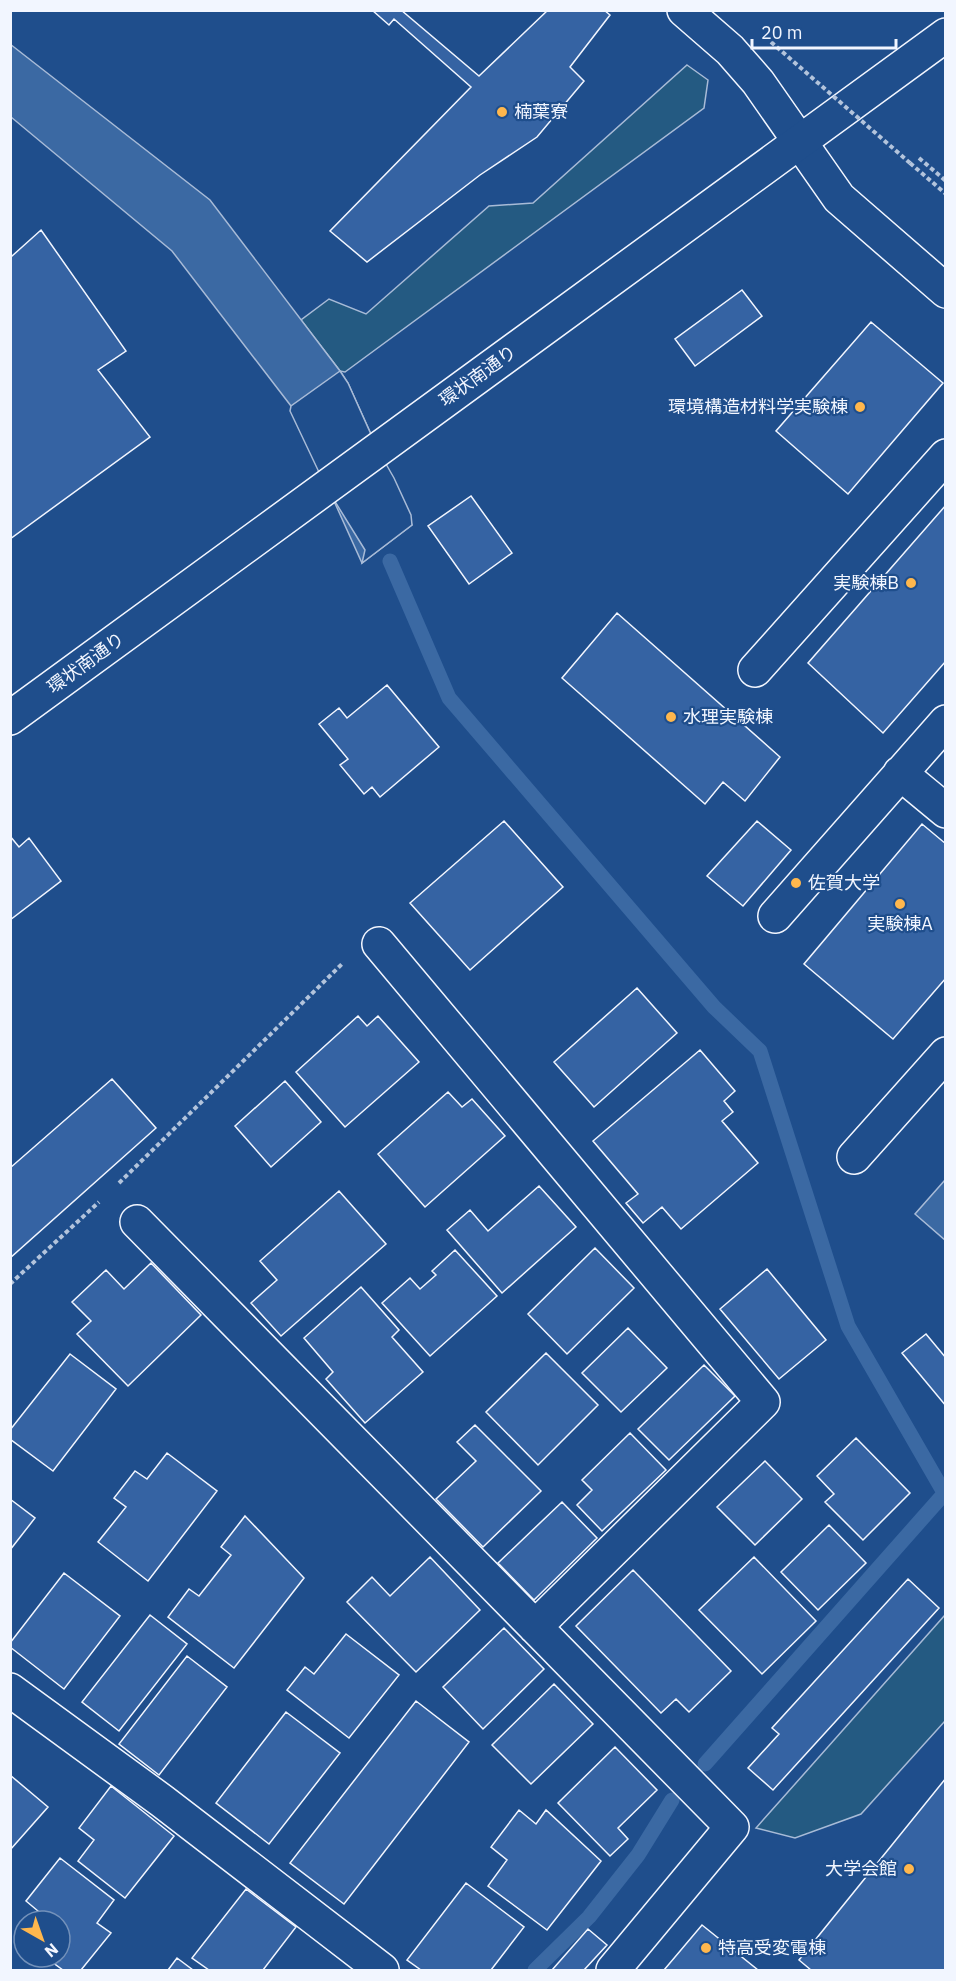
<svg xmlns="http://www.w3.org/2000/svg" width="956" height="1981" font-family="'IBM Plex Sans','Noto Sans JP',sans-serif">
  <style>
    .green { fill: #245a82; stroke: #a8bbd7; stroke-width: 1.5 }
    .water { fill: #3b69a3; stroke: #a8bbd7; stroke-width: 1.5 }
    .pier { fill: #1f4e8c; stroke: #a8bbd7; stroke-width: 1.5 }
    .lines { fill: none; stroke-linecap: round; stroke-linejoin: round }
    .stream { stroke: #3b69a3; stroke-width: 15 }
    .building { fill: #3563a3; stroke: #f2f6ff; stroke-width: 1.5 }
    .minor-casing { stroke: #f2f6ff; stroke-width: 36 }
    .highway-casing { stroke: #f2f6ff; stroke-width: 36 }
    .path { stroke: #b3c4dc; stroke-width: 4; stroke-dasharray: 4.5 3; stroke-linecap: butt }
    .minor { stroke: #1f4e8c; stroke-width: 33 }
    .highway { stroke: #1f4e8c; stroke-width: 33 }
    .path-bridge { stroke: #b3c4dc; stroke-width: 4; stroke-dasharray: 4.5 3; stroke-linecap: butt }
    .poi-dot { fill: #ffb74d; stroke: #1f4e8c; stroke-width: 2 }
    .labels { text-anchor: middle; stroke-width: 4.5; stroke-linejoin: round; paint-order: stroke }
    .poi-label { font-size: 18px; fill: #f2f6ff; stroke: #1f4e8c; text-anchor: start }
    .street-label { font-size: 18px; fill: #f2f6ff; stroke: #1f4e8c }
  </style>
  <rect width="100%" height="100%" fill="#1f4e8c"/>
  <path class="green" d="M 687,65 L 708,80 L 704,108 L 345,372 L 340,371 L 301,320 L 329,299 L 366,314 L 489,206 L 533,203 Z
    M 945,1615 L 945,1721 L 861,1814 L 795,1838 L 756,1828 Z"/>
  <path class="water" d="M 10,44 L 210,200 L 340,371 L 348,383 L 412,525 L 362,563 L 291,406 L 172,251 L 11,117 Z
    M 945,1180 L 945,1240 L 915,1214 Z"/>
  <path class="pier" d="M 340,371 L 348,383 L 378,450 L 394,478 L 411,515 L 412,525 L 362,563 L 365,550 L 326,487 L 290,411 L 291,406 Z"/>
  <g class="lines">
    <path class="stream" d="M 390,561 L 449,698 L 714,1007 L 760,1051 L 848,1326 L 946,1496
      M 705,1764 L 943,1495
      M 535,1970 L 589,1917 L 638,1855 L 672,1800"/>
  </g>
  <path class="building" d="M 372,10 L 401,10 L 479,76 L 548,10 L 604,10 L 610,15 L 570,67 L 584,81 L 537,137 L 480,175 L 367,262 L 330,231 L 471,87 L 394,19 L 389,25 Z
    M 41,230 L 126,351 L 98,370 L 150,437 L 10,539 L 10,254 L 12,256 Z
    M 742,290 L 762,316 L 695,366 L 675,339 Z
    M 871,322 L 943,383 L 848,494 L 776,431 Z
    M 471,496 L 512,553 L 469,584 L 428,526 Z
    M 946,505 L 946,661 L 883,733 L 808,663 Z
    M 617,613 L 780,757 L 745,801 L 723,782 L 705,804 L 562,678 Z
    M 387,685 L 439,747 L 380,797 L 372,787 L 364,794 L 340,765 L 348,759 L 319,724 L 339,708 L 347,718 Z
    M 504,821 L 563,887 L 470,970 L 410,903 Z
    M 757,821 L 791,850 L 743,906 L 707,876 Z
    M 922,824 L 946,844 L 946,978 L 893,1039 L 804,964 Z
    M 10,836 L 19,847 L 29,838 L 61,881 L 10,920 Z
    M 637,988 L 677,1033 L 594,1107 L 554,1062 Z
    M 358,1016 L 367,1026 L 378,1016 L 419,1062 L 345,1127 L 296,1072 Z
    M 700,1050 L 735,1091 L 724,1101 L 733,1112 L 722,1121 L 758,1163 L 681,1229 L 662,1207 L 643,1223 L 626,1203 L 638,1194 L 593,1141 Z
    M 112,1079 L 156,1128 L 10,1258 L 10,1168 Z
    M 285,1081 L 321,1122 L 271,1167 L 235,1126 Z
    M 448,1092 L 462,1107 L 472,1099 L 505,1136 L 425,1207 L 378,1154 Z
    M 539,1186 L 576,1227 L 502,1293 L 447,1230 L 470,1210 L 488,1231 Z
    M 339,1191 L 386,1244 L 281,1336 L 251,1303 L 277,1280 L 260,1261 Z
    M 595,1248 L 634,1288 L 567,1354 L 528,1314 Z
    M 455,1250 L 497,1296 L 430,1356 L 382,1303 L 410,1278 L 420,1289 L 436,1275 L 432,1271 Z
    M 151,1263 L 201,1315 L 128,1386 L 77,1334 L 91,1321 L 72,1302 L 106,1270 L 124,1289 Z
    M 767,1269 L 826,1340 L 779,1379 L 720,1309 Z
    M 361,1287 L 399,1330 L 392,1337 L 423,1372 L 365,1423 L 326,1379 L 333,1372 L 304,1338 Z
    M 628,1328 L 667,1368 L 621,1412 L 582,1373 Z
    M 926,1334 L 946,1358 L 946,1406 L 902,1353 Z
    M 546,1353 L 598,1405 L 538,1465 L 486,1412 Z
    M 70,1354 L 116,1389 L 53,1471 L 10,1439 L 10,1430 Z
    M 704,1365 L 735,1396 L 669,1460 L 638,1429 Z
    M 475,1425 L 541,1491 L 483,1547 L 436,1499 L 476,1461 L 457,1442 Z
    M 630,1433 L 666,1470 L 602,1531 L 577,1505 L 592,1490 L 582,1480 Z
    M 856,1438 L 910,1493 L 863,1540 L 825,1502 L 834,1494 L 817,1476 Z
    M 167,1453 L 217,1491 L 148,1581 L 98,1542 L 126,1507 L 114,1498 L 135,1471 L 147,1479 Z
    M 765,1461 L 802,1499 L 755,1545 L 717,1507 Z
    M 10,1499 L 35,1518 L 10,1550 Z
    M 562,1502 L 597,1538 L 534,1600 L 498,1563 Z
    M 245,1516 L 304,1578 L 234,1668 L 168,1617 L 189,1589 L 199,1596 L 231,1555 L 221,1547 Z
    M 829,1525 L 866,1563 L 818,1610 L 781,1572 Z
    M 430,1557 L 480,1610 L 416,1672 L 347,1602 L 372,1577 L 390,1596 Z
    M 754,1557 L 816,1621 L 762,1674 L 699,1610 Z
    M 633,1570 L 731,1671 L 689,1712 L 676,1699 L 661,1713 L 576,1626 Z
    M 64,1573 L 120,1616 L 64,1689 L 10,1647 L 10,1643 Z
    M 908,1579 L 939,1608 L 773,1790 L 748,1768 L 779,1734 L 772,1728 Z
    M 150,1615 L 187,1644 L 119,1731 L 82,1702 Z
    M 504,1628 L 544,1669 L 483,1729 L 443,1687 Z
    M 346,1634 L 399,1675 L 349,1738 L 287,1690 L 305,1667 L 314,1674 Z
    M 187,1656 L 227,1687 L 159,1775 L 119,1744 Z
    M 554,1684 L 593,1724 L 531,1784 L 492,1745 Z
    M 416,1701 L 469,1742 L 344,1904 L 290,1863 Z
    M 286,1712 L 340,1753 L 269,1844 L 216,1803 Z
    M 615,1747 L 657,1790 L 618,1828 L 628,1839 L 610,1856 L 558,1803 Z
    M 10,1775 L 48,1807 L 10,1850 Z
    M 946,1778 L 946,1970 L 811,1970 L 799,1960 Z
    M 111,1786 L 174,1836 L 125,1898 L 78,1861 L 94,1840 L 79,1828 Z
    M 519,1810 L 536,1824 L 546,1810 L 601,1861 L 547,1930 L 488,1886 L 507,1860 L 491,1847 Z
    M 60,1858 L 114,1900 L 97,1923 L 111,1933 L 81,1970 L 63,1970 L 45,1957 L 60,1957 L 60,1921 L 30,1921 L 38,1911 L 26,1901 Z
    M 466,1883 L 524,1927 L 491,1970 L 421,1970 L 407,1960 Z
    M 246,1889 L 296,1927 L 263,1970 L 209,1970 L 192,1958 Z
    M 702,1925 L 758,1970 L 664,1970 Z
    M 588,1929 L 607,1945 L 584,1970 L 552,1970 Z
    M 177,1958 L 193,1970 L 168,1970 Z"/>
  <g class="lines">
    <g class="minor-casing">
      <path id="minor" d="M 684,10 L 730,50 L 758,82 L 839,198 L 946,291
        M 755,670 L 946,456
        M 900,773 L 946,811
        M 775,916 L 946,722
        M 379,944 L 763,1402 L 535,1627
        M 854,1157 L 946,1054
        M 137,1222 L 732,1827 L 613,1970
        M 10,1690 L 162,1801 L 382,1970"/>
    </g>
    <g class="highway-casing">
      <path id="highway" d="M 10,718 L 946,35"/>
    </g>
    <path class="path" d="M 919,158 L 946,181
      M 910,163 L 946,194
      M 119,1183 L 343,963
      M 10,1284 L 99,1202"/>
    <use href="#minor" class="minor"/>
    <use href="#highway" class="highway"/>
    <path class="path-bridge" d="M 771,42 L 910,163"/>
  </g>
  <g class="poi-dot">
    <circle cx="502" cy="112" r="6"/>
    <circle cx="860" cy="407" r="6"/>
    <circle cx="911" cy="583" r="6"/>
    <circle cx="671" cy="717" r="6"/>
    <circle cx="796" cy="883" r="6"/>
    <circle cx="900" cy="904" r="6"/>
    <circle cx="909" cy="1869" r="6"/>
    <circle cx="706" cy="1948" r="6"/>
  </g>
  <g class="labels">
    <g class="poi-label">
      <text x="514" y="118">楠葉寮</text>
      <text x="848" y="413" text-anchor="end">環境構造材料学実験棟</text>
      <text x="899" y="589" text-anchor="end">実験棟B</text>
      <text x="683" y="723">水理実験棟</text>
      <text x="808" y="889">佐賀大学</text>
      <text x="900" y="930" text-anchor="middle">実験棟A</text>
      <text x="897" y="1875" text-anchor="end">大学会館</text>
      <text x="718" y="1954">特高受変電棟</text>
    </g>
    <g class="street-label">
      <text transform="translate(478 376) rotate(-36)" y="6">環状南通り</text>
      <text transform="translate(86 663) rotate(-36)" y="6">環状南通り</text>
    </g>
  </g>
  <rect width="956" height="1981" fill="none" stroke="#f2f6ff" stroke-width="24"/>
  <g transform="translate(42 1939) rotate(140)"><circle r="28" fill="#1f4e8c" stroke="#7391ba" stroke-width="1.5"/>
  <path d="M0-4.5L10 22L0 15L-10 22Z" fill="#ffb74d"/>
  <text y="-9" font-size="16" font-weight="bold" text-anchor="middle" fill="#f2f6ff">N</text>
  </g>
  <path d="M752 39v9h144v-9" fill="none" stroke="#f2f6ff" stroke-width="3"/>
  <text x="761" y="39" font-size="18" fill="#f2f6ff" stroke="#1f4e8c" stroke-width="4.5" paint-order="stroke">20 m</text>
</svg>
